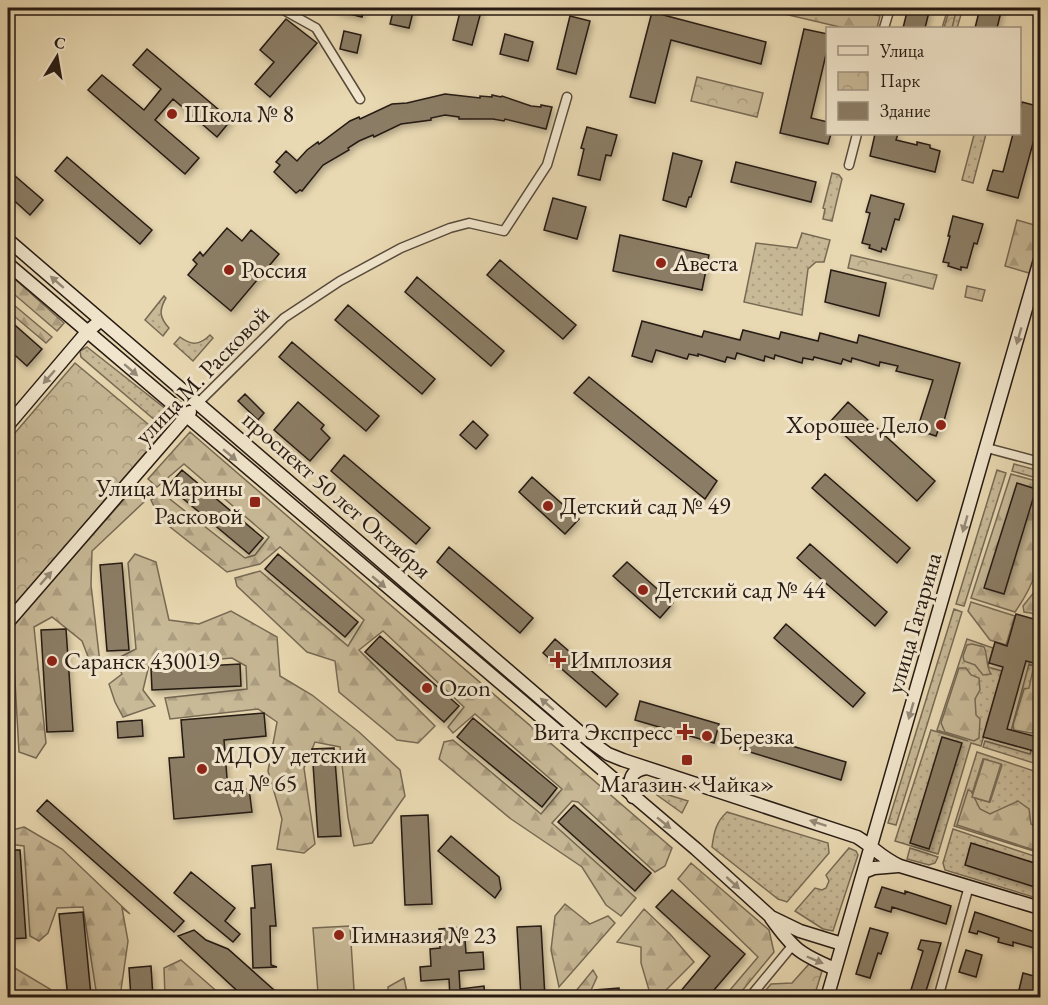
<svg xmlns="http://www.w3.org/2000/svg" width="1048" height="1005" font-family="'EB Garamond',serif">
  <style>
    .grass { fill: url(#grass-dots); stroke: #776a54; stroke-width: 1.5; fill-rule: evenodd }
    .forest { fill: url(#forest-firs); stroke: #776a54; stroke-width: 1.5 }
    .park { fill: url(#park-crowns); stroke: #776a54; stroke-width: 1.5 }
    .garden { fill: #c8b997; stroke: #776a54; stroke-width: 1.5 }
    .building { fill: #8b7d65; stroke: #261a12; stroke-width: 1.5; filter: url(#shadow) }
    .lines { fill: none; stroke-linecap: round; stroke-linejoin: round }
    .street-casing { stroke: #574a3a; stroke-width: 11 }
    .secondary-casing { stroke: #261a12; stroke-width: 15 }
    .street { stroke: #f1e6cd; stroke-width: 8 }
    .secondary { stroke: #f1e6cd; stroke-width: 12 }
    .oneway { fill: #968a79 }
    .poi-dot { fill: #8f2418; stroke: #f1e6cd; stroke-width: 2 }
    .labels { text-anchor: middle; stroke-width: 6; stroke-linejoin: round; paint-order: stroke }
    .poi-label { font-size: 24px; fill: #261a12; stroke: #f1e6cd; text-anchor: start }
    .street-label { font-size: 24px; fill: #261a12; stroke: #f1e6cd }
  </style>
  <defs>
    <pattern id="grass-dots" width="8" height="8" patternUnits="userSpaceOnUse" patternTransform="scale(1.5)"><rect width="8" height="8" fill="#c8b997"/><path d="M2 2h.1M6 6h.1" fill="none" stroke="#ac9e81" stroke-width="1.8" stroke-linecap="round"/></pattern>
    <pattern id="forest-firs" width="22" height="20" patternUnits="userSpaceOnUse" patternTransform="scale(1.5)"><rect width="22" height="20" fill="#c8b997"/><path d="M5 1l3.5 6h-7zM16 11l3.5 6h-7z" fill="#ac9e81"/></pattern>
    <pattern id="park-crowns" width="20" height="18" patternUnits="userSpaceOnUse" patternTransform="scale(1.5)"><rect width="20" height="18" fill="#c8b997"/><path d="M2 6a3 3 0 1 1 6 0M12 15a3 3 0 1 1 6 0" fill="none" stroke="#ac9e81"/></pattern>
    <filter id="shadow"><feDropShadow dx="2" dy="3.5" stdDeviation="3" flood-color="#0004"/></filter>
  </defs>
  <rect width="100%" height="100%" fill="#e9d9b2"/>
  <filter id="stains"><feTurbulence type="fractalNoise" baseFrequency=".00333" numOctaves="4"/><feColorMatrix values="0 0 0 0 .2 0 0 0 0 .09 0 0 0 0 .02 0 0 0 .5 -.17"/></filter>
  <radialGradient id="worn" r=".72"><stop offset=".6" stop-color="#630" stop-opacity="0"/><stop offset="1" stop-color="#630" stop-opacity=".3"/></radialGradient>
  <path class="grass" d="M 948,8 L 963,8 L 957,28 L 942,28 Z
    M 968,134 L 986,134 L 973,183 L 962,180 L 974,135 Z
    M 832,173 L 839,175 L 842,179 L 832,221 L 823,219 L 825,209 L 823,208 Z
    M 802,233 L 830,240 L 824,262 L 816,262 L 808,269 L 802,315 L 744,302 L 756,243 L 797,248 Z
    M 164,296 L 166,298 C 159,310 159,317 169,328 L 163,336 L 145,320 Z
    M 210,335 L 213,338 L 193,361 L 174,344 L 180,337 C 192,346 200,345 210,335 Z
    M 87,347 L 167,410 C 169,417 169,422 163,427 L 81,357 L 80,351 Z
    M 1014,464 L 1040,471 L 1040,479 L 1012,471 Z
    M 997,470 L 1006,473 L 964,606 L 956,604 Z
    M 954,609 L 962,612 L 896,825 L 888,823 Z
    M 967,639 L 993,648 L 988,667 L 1002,671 L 981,746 L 971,743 L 938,854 L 895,841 L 931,730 L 968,741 L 937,730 Z
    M 1029,664 L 1040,668 L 1040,765 L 983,747 L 985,741 L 1030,754 L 1035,737 L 1011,731 Z
    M 977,752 L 1040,773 L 1040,853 L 954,826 ZM 983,759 L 1002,765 L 990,802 L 971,797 Z
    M 659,792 L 688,801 L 682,813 L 657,795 Z
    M 727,812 L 828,843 L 829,853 L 787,902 L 778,899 L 712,847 C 714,832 716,822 727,812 Z
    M 953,829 L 1040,858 L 1040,899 L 945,870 L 943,863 Z
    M 849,848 L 856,851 L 858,855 L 833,931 L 823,929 L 795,911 L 815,888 L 822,890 L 826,888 L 829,881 L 826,875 Z
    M 910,848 L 938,857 L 935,863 L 929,865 L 907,859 Z"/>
  <path class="forest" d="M 759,8 L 845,8 L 880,16 L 877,28 L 844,28 Z
    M 1017,220 L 1038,226 L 1040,236 L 1029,273 L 1005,266 Z
    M 8,273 L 64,323 L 57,331 L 8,289 Z
    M 8,300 L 52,337 L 46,343 L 8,311 Z
    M 190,432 L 672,848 L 665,866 L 655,872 L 578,802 L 572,801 L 552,823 L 636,898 L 621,916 L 606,905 L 582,867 L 511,819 L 439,759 L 444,742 L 453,740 L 541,814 L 562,789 L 475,714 L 453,733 L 448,727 L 464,707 L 383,631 L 359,650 L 435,726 L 418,743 L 397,740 L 339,692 L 335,661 L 307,652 L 237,586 L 235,578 L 260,571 L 348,646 L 364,620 L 280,547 L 260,564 L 227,572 L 160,519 L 151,500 L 162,493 L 245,558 L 255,555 L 269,537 L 184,464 L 157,487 L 148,479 Z
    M 1011,474 L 1040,482 L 1040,506 L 1035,525 C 1048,554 1032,588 1015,612 L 971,598 Z
    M 133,489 L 144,502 L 92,551 L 91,585 L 100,663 L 92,667 L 82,641 L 52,617 L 34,627 L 46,743 L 36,758 L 19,752 L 14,664 L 8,662 L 8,631 Z
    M 135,554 L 156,562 L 169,620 L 199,624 L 231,611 L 277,637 L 280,676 L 312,695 L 359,732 L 400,770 L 405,796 L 372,843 L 354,846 L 348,818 L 340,747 L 315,742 L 304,768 L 315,844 L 304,853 L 277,849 L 282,819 L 268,771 L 277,722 L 258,709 L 170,719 L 165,698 L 247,689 L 246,666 L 232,658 L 149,665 L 143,690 L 155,706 L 123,717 L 115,702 L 109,684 L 122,674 L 114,660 L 136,649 L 128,563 Z
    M 1040,589 L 1040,619 L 1031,613 L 1024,612 L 1023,606 L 1035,591 Z
    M 971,602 L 1015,616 L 1006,645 L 990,640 L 968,611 Z
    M 972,644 L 984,647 C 988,656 986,668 991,674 L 983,675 L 975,665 L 964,661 L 963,656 L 967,645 Z
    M 959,668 L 966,668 L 971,675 L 979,678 L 980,690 L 975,699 L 976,715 L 980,719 L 979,738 L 974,741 L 945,732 L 941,723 Z
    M 1033,669 L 1038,669 L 1040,693 L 1036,731 L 1031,733 L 1014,730 L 1013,725 L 1024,689 L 1029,688 Z
    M 968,790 L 971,791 L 980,809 L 990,814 L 1018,801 L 1029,809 L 1031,824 L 1040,829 L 1040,852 L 957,825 Z
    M 24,827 L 62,849 L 130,914 L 122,908 L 128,941 L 120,997 L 97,997 L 83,907 L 57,908 L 48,933 L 39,941 L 30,936 L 24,846 L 8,844 L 8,831 Z
    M 691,863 L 769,930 L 774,952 L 737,997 L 724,997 L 758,957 L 678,879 Z
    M 565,904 L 590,924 L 608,916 L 615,923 L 559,987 L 551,950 L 555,916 Z
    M 644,909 L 670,934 L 694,962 L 659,997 L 651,997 L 641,963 L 641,947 L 617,942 Z
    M 181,960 L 221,995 L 223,997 L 165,997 L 164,968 Z
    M 8,964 L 50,989 L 58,997 L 8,997 Z
    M 593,970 L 597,977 L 588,997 L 571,997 Z
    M 404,978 L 408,997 L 388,997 L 388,987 Z"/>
  <path class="park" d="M 950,8 L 957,8 L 952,28 L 944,28 Z
    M 697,77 L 763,93 L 757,117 L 691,101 Z
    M 851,255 L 937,275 L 933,289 L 848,268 Z
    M 967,286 L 985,290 L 982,301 L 965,297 Z
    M 75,363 L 161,435 L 8,613 L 8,441 Z
    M 984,759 L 1001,764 L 989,802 L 972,797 Z
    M 809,964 L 822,971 L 814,997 L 760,997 L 771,984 L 792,983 Z"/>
  <path class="garden" d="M 350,926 L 354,990 L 318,993 L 313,928 Z"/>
  <path class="building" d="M 337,8 L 364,8 L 362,17 L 337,11 Z
    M 394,8 L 414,8 L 409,28 L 390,24 Z
    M 461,8 L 482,8 L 472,45 L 453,40 Z
    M 908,8 L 930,8 L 925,28 L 903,28 Z
    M 980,8 L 1002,8 L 997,28 L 975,28 Z
    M 652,12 L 766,42 L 761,64 L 671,40 L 655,103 L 630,97 Z
    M 570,16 L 590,21 L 576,74 L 557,69 Z
    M 286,19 L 317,43 L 270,97 L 255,84 L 274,62 L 260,50 Z
    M 804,29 L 828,34 L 828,46 L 811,118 L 828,122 L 828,134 L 831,134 L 828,144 L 780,133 Z
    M 344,31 L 361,35 L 357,53 L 340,49 Z
    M 505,34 L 533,42 L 528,61 L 500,54 Z
    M 147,49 L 231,120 L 217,137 L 173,99 L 155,120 L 199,158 L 185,174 L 88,90 L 102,75 L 144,110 L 161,89 L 133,65 Z
    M 445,94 L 480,98 L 480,96 L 492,97 L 492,95 L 501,97 L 502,96 L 531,106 L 541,107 L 541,105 L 552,107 L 546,129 L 505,119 L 504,121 L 493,119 L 459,119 L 459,117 L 445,115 L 431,118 L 431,120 L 401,124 L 374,137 L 373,135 L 359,141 L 348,148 L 349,150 L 323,165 L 302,191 L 300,190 L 296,193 L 274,172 L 280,165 L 276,162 L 286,151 L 297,161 L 307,150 L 318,142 L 319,144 L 350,121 L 359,117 L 360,119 L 392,104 L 407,103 Z
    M 1022,102 L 1041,107 L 1041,114 L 1018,198 L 987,190 L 993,170 L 1003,172 L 1013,134 L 1020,134 L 1020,110 Z
    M 587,127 L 617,135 L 611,156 L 606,155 L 600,180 L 578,175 L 584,149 L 581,148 Z
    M 875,134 L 898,134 L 896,140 L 917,145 L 917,142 L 930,145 L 930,148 L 940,151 L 935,172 L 870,156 Z
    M 673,153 L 702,161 L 691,197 L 689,197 L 686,207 L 663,200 Z
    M 67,157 L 152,230 L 140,244 L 55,171 Z
    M 736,162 L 816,182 L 811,202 L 731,182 Z
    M 8,170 L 43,200 L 30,215 L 8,195 Z
    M 871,195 L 904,204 L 899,220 L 895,219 L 886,250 L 882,248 L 881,252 L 869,248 L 870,245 L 862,243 L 870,213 L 866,212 Z
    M 553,198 L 586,207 L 577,239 L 544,230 Z
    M 953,216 L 983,224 L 977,244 L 974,243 L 967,268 L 961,267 L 961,270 L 948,266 L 949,263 L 943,262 L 950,236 L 948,236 Z
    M 227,228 L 242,241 L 251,230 L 279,254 L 231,311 L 188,275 L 197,264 L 193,260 L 200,252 L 203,256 Z
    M 620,235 L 709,255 L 702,290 L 613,271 Z
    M 500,260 L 576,325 L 563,339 L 487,275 Z
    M 831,270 L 886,283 L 879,316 L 825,302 Z
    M 417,277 L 504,351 L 491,366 L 405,292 Z
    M 348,305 L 435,379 L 422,394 L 335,320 Z
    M 8,319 L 42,349 L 27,366 L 8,349 Z
    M 642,321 L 702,337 L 704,331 L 740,340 L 743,330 L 779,339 L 781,332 L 818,341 L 820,333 L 857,343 L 859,335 L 960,363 L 942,428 L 939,428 L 936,436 L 917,430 L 933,380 L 896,371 L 898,366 L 880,362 L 879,366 L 852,358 L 851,362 L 843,359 L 841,364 L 814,357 L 813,360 L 803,358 L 802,363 L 775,355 L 774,359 L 765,356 L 764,361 L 737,353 L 735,359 L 727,357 L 725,362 L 698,354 L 698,356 L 689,354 L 687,359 L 656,350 L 652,362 L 632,356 Z
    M 292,342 L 379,416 L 366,431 L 279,357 Z
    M 589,377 L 717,481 L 705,499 L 574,393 Z
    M 245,394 L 264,413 L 258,420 L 238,401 Z
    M 298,402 L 324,425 L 321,429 L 330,438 L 310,461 L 274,430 Z
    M 848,402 L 935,481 L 917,501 L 830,422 Z
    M 473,421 L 488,435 L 476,449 L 460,435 Z
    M 344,455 L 430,528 L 416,544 L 331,471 Z
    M 182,470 L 263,538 L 249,554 L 168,486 Z
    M 825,474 L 910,548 L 897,563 L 812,488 Z
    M 532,477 L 579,519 L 565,534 L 519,492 Z
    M 1017,483 L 1036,489 L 1004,594 L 984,588 Z
    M 810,544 L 887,612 L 875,626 L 797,558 Z
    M 449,547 L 533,618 L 520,633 L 437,562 Z
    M 278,554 L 358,622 L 345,637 L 265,569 Z
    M 627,562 L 673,603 L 660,618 L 613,576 Z
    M 122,563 L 129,650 L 107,651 L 100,565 Z
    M 1016,614 L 1041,621 L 1041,665 L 1026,661 L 1007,729 L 1041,738 L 1041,753 L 983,737 L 1003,667 L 989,663 L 995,642 L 1007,646 Z
    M 786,624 L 865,693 L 853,707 L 774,638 Z
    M 66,629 L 73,731 L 47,732 L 41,630 Z
    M 380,636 L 459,706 L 444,722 L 365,652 Z
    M 555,639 L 618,694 L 606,707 L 543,653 Z
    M 240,664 L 241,686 L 152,690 L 151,669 Z
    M 640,701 L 719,724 L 714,743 L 635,720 Z
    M 264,713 L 266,736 L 224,740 L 228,791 L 249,789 L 252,812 L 174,819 L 169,758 L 184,757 L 181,720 Z
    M 473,718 L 557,788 L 542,807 L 457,737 Z
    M 142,720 L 143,736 L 118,738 L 117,722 Z
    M 745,732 L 846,762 L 841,780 L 740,749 Z
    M 942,737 L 962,743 L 929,849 L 910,843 Z
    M 334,748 L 341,836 L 318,837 L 312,749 Z
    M 47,800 L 184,921 L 174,932 L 37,811 Z
    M 574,805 L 651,873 L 635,891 L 558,822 Z
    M 428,815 L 432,904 L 405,905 L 401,816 Z
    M 451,836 L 499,877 L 501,889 L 495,898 L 438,851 Z
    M 971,843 L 1041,865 L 1041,889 L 965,865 Z
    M 8,850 L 20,850 L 26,938 L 8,939 Z
    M 271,864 L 276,926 L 270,926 L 271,965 L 277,967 L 253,968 L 251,908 L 255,908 L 252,866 Z
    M 191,872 L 235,908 L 225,921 L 240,934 L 233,942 L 174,893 Z
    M 882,887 L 905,894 L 905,891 L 951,906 L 946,924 L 892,907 L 891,912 L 875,907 Z
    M 672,890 L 745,954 L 707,998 L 675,998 L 710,956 L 656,907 Z
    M 83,912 L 91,996 L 68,998 L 59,914 Z
    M 975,912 L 1041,934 L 1041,950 L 1013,942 L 1013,946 L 998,942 L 999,938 L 978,931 L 977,934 L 969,932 Z
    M 541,926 L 545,998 L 521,998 L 517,927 Z
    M 464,927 L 466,953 L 483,952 L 484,969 L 459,971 L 460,989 L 484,986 L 485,998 L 450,998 L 449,979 L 421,981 L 420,967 L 431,966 L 430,949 L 440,948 L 439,929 Z
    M 870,928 L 888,933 L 881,954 L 878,953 L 870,978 L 856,974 Z
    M 194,930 L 206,940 L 228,949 L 283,998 L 245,998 L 178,936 Z
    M 921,940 L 941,943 L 925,994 L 911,990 L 923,951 L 918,949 Z
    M 966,950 L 982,955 L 976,977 L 959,972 Z
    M 151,966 L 153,998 L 131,998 L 129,968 Z
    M 1023,973 L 1041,978 L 1036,995 L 1019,990 Z
    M 619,988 L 619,998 L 595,998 L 595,990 Z"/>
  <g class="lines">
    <g class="street-casing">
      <path id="street" d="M 280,8 L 316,28 L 360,99
        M 884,28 L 890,8
        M 849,165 L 857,134
        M 198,403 L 284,318 L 340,281 L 401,248 L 450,228 L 469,223 L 504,231 L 547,165 L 567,97
        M 987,448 L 1040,462
        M 749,998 L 792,946
        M 938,998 L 969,886"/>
    </g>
    <g class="secondary-casing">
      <path id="secondary" d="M 8,240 L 590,741 L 608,754 L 623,760 L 857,837 C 872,846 883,859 900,866 L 1040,908
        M 8,264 L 696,849 L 771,917 L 800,931 L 842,944
        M 8,425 L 87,332 L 101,320
        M 8,622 L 190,412
        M 633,797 C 628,782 629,770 647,768
        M 864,872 L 874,868 L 898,866
        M 771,918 C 794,950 800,954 835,969
        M 827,998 L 1040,260"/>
    </g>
    <use href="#street" class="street"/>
    <use href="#secondary" class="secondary"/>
  </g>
  <defs><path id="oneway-solid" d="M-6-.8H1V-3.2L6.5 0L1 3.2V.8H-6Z" transform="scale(1.5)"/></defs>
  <g class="oneway">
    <use href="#oneway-solid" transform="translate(57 282) rotate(-139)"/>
    <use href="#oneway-solid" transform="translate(1019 336) rotate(106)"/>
    <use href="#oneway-solid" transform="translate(131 370) rotate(41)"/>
    <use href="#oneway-solid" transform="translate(49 377) rotate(131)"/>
    <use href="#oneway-solid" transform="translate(230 455) rotate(40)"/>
    <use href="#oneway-solid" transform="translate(965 524) rotate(106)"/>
    <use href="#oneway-solid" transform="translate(46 578) rotate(-49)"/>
    <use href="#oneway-solid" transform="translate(379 582) rotate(40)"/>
    <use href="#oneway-solid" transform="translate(547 704) rotate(-139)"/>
    <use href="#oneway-solid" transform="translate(911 711) rotate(106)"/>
    <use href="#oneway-solid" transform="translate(664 823) rotate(39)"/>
    <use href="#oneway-solid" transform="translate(818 823) rotate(-162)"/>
    <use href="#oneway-solid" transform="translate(733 883) rotate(42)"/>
    <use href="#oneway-solid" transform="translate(815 960) rotate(23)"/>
  </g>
  <g class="poi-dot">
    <circle cx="172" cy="114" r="6"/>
    <circle cx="661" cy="263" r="6"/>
    <circle cx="229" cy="270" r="6"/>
    <circle cx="941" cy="425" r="6"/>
    <rect x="249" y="496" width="12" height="12" rx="3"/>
    <circle cx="548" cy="506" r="6"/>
    <circle cx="643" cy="590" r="6"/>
    <path d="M555 651h6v6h6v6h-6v6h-6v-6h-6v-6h6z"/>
    <circle cx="52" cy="661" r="6"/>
    <circle cx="427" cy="688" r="6"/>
    <path d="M682 723h6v6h6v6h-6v6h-6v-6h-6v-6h6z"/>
    <circle cx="707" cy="736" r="6"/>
    <rect x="681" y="754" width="12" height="12" rx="3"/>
    <circle cx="202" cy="769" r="6"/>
    <circle cx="339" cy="935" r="6"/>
  </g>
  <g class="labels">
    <g class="poi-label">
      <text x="184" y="122">Школа № 8</text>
      <text x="673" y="271">Авеста</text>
      <text x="241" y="278">Россия</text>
      <text x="929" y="433" text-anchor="end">Хорошее Дело</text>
      <text x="243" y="496" text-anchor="end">Улица Марины<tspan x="243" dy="28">Расковой</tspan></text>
      <text x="560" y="514">Детский сад № 49</text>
      <text x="655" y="598">Детский сад № 44</text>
      <text x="570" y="668">Имплозия</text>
      <text x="64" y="669">Саранск 430019</text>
      <text x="439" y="696">Ozon</text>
      <text x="673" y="740" text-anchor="end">Вита Экспресс</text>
      <text x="719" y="744">Березка</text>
      <text x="214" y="763">МДОУ детский<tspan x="214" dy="28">сад № 65</tspan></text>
      <text x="687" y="792" text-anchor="middle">Магазин «Чайка»</text>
      <text x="351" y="943">Гимназия № 23</text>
    </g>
    <g class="street-label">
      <text transform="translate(202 375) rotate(-46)" y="8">улица М. Расковой</text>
      <text transform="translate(337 495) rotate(41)" y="8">проспект 50 лет Октября</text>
      <text transform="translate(914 623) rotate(-74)" y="8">улица Гагарина</text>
    </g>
  </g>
  <rect width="1048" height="1005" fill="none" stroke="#e9d9b2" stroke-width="30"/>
  <rect x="9" y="9" width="1030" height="987" fill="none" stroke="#261a12" stroke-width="3"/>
  <rect x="15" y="15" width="1018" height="975" fill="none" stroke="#261a12" stroke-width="1.5"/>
  <rect x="826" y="27" width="195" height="108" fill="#f1e6cd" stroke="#a09482" stroke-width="1.5"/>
  <rect x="838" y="46" width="30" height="9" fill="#f1e6cd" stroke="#a09482" stroke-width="1.5"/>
  <text x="880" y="57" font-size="18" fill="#261a12">Улица</text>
  <rect x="838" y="72" width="30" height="18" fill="url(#park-crowns)" stroke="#a09482" stroke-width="1.5"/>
  <text x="880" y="87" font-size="18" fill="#261a12">Парк</text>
  <rect x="838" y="102" width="30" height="18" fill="#8b7d65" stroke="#a09482" stroke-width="1.5"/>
  <text x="880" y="117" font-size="18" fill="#261a12">Здание</text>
  <g transform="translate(57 57) rotate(11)" stroke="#f1e6cd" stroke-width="4.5" paint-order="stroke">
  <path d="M0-4.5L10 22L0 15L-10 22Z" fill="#261a12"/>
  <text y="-9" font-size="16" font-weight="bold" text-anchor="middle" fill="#261a12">С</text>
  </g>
  <rect width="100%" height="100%" filter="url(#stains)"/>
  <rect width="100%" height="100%" fill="url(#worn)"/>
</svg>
